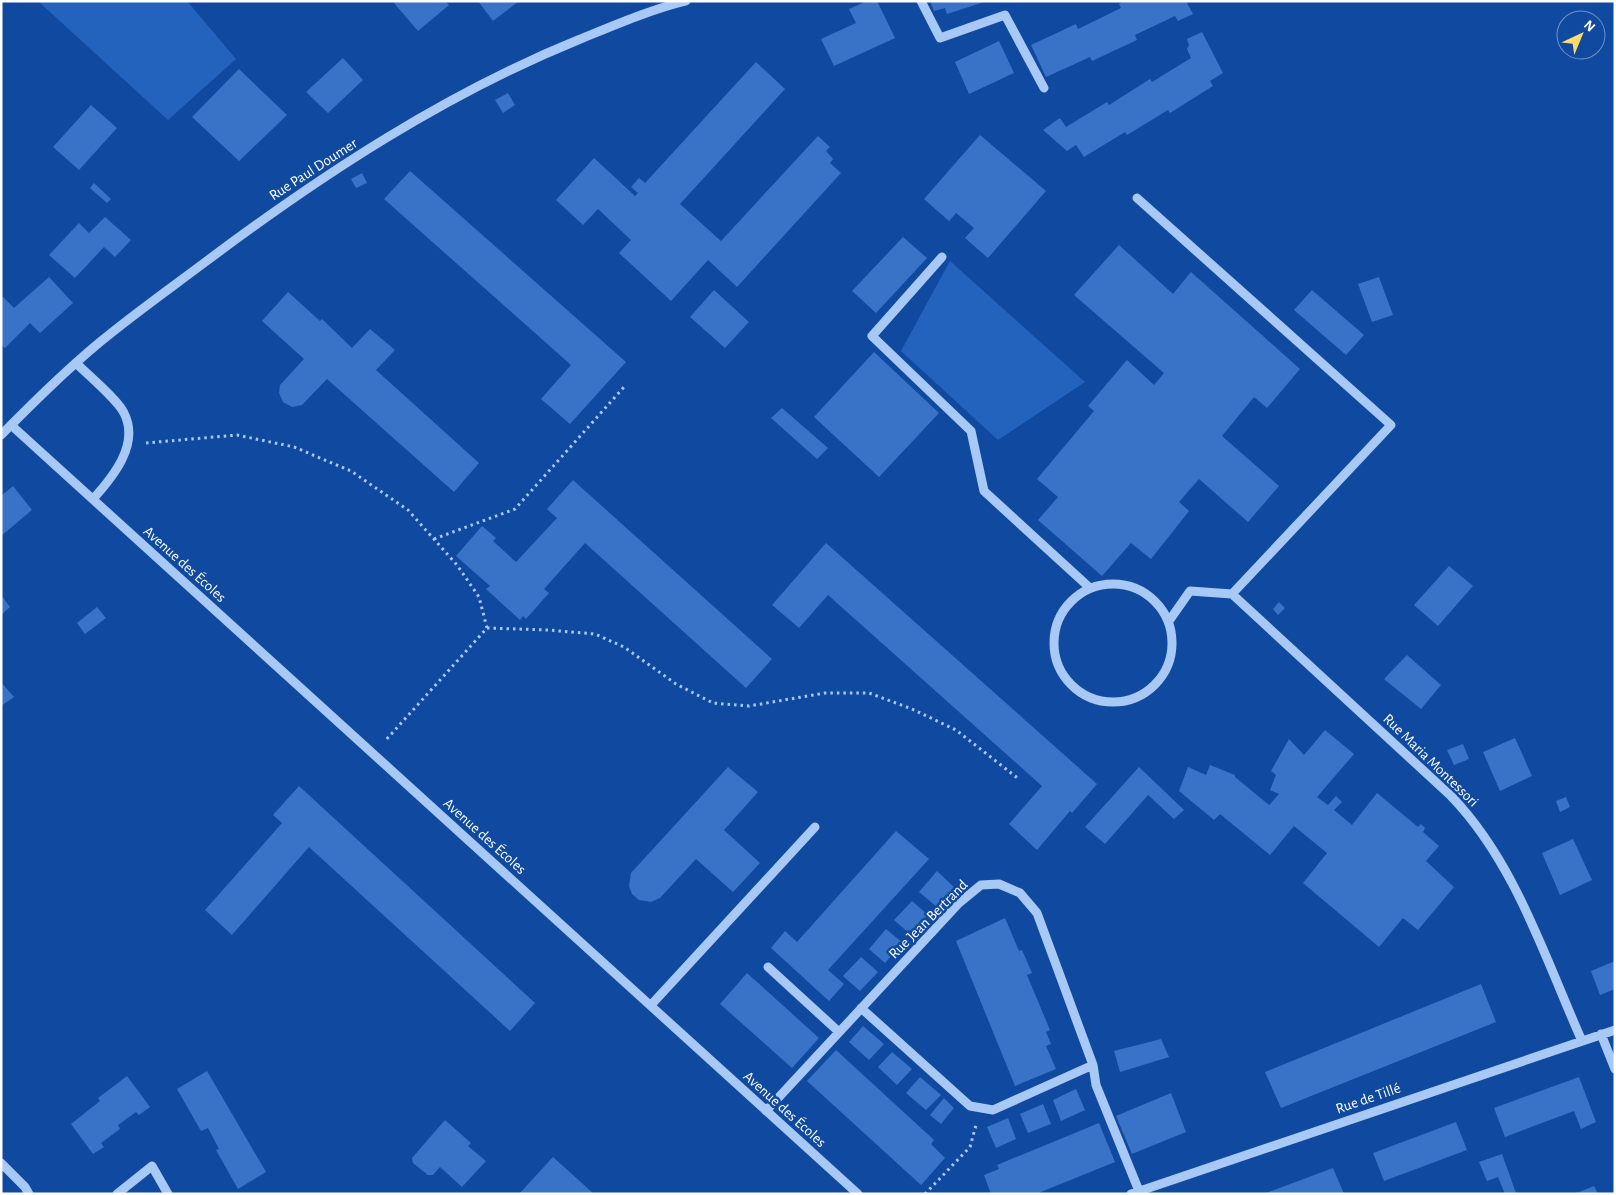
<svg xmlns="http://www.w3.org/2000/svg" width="1616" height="1195" font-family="'Alegreya Sans',sans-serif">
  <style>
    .green { fill: #2363be }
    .building { fill: #3973c7 }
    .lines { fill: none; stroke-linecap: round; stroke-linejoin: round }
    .path { stroke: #a8c8f5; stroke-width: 3; stroke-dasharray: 2.5 4; stroke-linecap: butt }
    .minor { stroke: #a8c8f5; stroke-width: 9 }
    .labels { text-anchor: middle; stroke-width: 5; stroke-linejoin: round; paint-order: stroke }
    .street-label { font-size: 15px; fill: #fff; stroke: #104aa0 }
  </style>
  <rect width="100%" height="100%" fill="#104aa0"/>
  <path class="green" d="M 38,1 L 187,1 L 236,59 L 168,120 Z
    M 950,261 L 1085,382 L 998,440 L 901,351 Z"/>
  <path class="building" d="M 396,1 L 445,1 L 449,5 L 418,31 L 394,3 Z
    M 478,1 L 519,1 L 493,21 Z
    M 867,1 L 877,1 L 895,38 L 834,66 L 821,39 L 856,23 L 849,9 Z
    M 930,1 L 984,1 L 984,2 L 947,14 L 945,8 L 934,11 Z
    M 1123,1 L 1186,1 L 1193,14 L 1178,21 L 1175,16 L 1135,35 L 1137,40 L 1092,61 L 1090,57 L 1046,77 L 1031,45 L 1076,24 L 1078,29 L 1121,8 L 1119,4 Z
    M 1202,32 L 1223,73 L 1210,81 L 1213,86 L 1170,113 L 1168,110 L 1127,135 L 1125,132 L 1084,157 L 1076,145 L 1067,151 L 1043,130 L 1060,118 L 1066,127 L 1107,102 L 1109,105 L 1150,79 L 1152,82 L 1191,58 L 1187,49 L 1189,45 L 1187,39 Z
    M 999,41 L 1014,73 L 969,94 L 955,62 Z
    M 343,58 L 363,80 L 328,113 L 306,92 Z
    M 756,62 L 785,89 L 680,204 L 721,241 L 818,136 L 830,147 L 826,151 L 833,159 L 830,163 L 841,173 L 737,287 L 708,260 L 671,301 L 619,253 L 631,240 L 598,209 L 583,225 L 556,200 L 594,158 L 635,196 L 638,193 L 631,187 L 639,178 L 645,183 Z
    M 239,69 L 287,115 L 239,161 L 192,117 Z
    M 508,93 L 515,105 L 503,113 L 495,100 Z
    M 91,105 L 117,128 L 79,170 L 53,147 Z
    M 980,135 L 1046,191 L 988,258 L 965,238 L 974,228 L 956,213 L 949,221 L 924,199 Z
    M 410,171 L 626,362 L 570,424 L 541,399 L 571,365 L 384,199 Z
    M 362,173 L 367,183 L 356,188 L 351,179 Z
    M 94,183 L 111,199 L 107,203 L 90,188 Z
    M 105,217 L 131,240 L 115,257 L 104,247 L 75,278 L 49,255 L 79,223 L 89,233 Z
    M 903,237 L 927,258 L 876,313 L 852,291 Z
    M 1119,245 L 1173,294 L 1191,272 L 1300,369 L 1267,408 L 1254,397 L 1222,436 L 1279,486 L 1248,522 L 1199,479 L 1179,502 L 1189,511 L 1151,559 L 1131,543 L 1102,576 L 1038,520 L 1058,497 L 1037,479 L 1094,411 L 1088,406 L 1127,360 L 1154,385 L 1164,373 L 1074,295 Z
    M 49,277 L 73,303 L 40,333 L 30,323 L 5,348 L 1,345 L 1,295 L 14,308 Z
    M 1379,277 L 1393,315 L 1372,322 L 1358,284 Z
    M 714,290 L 749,322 L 725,348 L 690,317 Z
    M 1312,290 L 1364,335 L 1346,355 L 1294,310 Z
    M 288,292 L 320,321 L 322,319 L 352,348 L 370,329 L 395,350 L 376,370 L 479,463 L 454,492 L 327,379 L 302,405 L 292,407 L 283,402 L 279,393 L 280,385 L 304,359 L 262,321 Z
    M 874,352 L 939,413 L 879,477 L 814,417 Z
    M 782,408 L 828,448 L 817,459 L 771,418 Z
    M 573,480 L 772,659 L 746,688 L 585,543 L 544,589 L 549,593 L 526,619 L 523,616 L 520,620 L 486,589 L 490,586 L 456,556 L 482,526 L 496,538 L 493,541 L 516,562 L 557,518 L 547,509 Z
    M 13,486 L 32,510 L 1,536 L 1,496 Z
    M 826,543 L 1097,784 L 1072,813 L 1070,811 L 1037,850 L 1009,824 L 1042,786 L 828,595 L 799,628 L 772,605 Z
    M 1449,566 L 1473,586 L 1438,626 L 1414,605 Z
    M 1,595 L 10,607 L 1,615 Z
    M 1279,602 L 1285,608 L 1278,615 L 1273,609 Z
    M 97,607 L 106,618 L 85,634 L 77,623 Z
    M 1407,655 L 1441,685 L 1421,709 L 1384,679 Z
    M 1,682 L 14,697 L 1,706 Z
    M 1325,730 L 1354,754 L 1317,797 L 1328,805 L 1336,796 L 1342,802 L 1334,810 L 1352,825 L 1377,793 L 1418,827 L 1421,824 L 1425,828 L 1423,832 L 1439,846 L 1426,861 L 1454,887 L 1418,930 L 1403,918 L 1379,947 L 1303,883 L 1327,853 L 1294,826 L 1270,855 L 1220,814 L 1214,820 L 1179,791 L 1188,767 L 1206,775 L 1210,765 L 1235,775 L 1235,777 L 1269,805 L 1279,794 L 1270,790 L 1276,775 L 1271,771 L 1289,739 L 1304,755 Z
    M 1515,738 L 1532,776 L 1500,791 L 1483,752 Z
    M 1463,744 L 1469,759 L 1454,765 L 1447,750 Z
    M 728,767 L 758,792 L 724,830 L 760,863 L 733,892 L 696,859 L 660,898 L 651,902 L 639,900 L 632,894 L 629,886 L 631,873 Z
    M 1139,767 L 1184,810 L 1174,819 L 1148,795 L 1105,844 L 1085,827 Z
    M 299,786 L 535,1003 L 510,1031 L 309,847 L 232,935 L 205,910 L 282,823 L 273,815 Z
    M 1566,797 L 1570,807 L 1560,812 L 1556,801 Z
    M 896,831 L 929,859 L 828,970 L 844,984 L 829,1001 L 771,948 L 785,931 L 797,942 Z
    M 1573,839 L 1592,880 L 1560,895 L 1542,853 Z
    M 937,871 L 954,887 L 937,907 L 919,892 Z
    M 912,901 L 928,915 L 911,935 L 894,920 Z
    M 1005,918 L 1019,951 L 1022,950 L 1032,973 L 1027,975 L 1050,1030 L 1046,1032 L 1051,1044 L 1046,1046 L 1056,1069 L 1015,1086 L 956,941 Z
    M 886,929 L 903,943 L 885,963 L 869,949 Z
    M 861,957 L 878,972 L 860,991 L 843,976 Z
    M 1615,961 L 1615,989 L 1600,995 L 1591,971 Z
    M 747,973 L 819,1038 L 792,1068 L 720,1004 Z
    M 1481,984 L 1496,1022 L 1281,1108 L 1265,1072 Z
    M 863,1026 L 884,1044 L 869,1060 L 849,1042 Z
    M 1161,1039 L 1169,1057 L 1120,1072 L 1114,1051 Z
    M 836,1050 L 934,1140 L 931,1144 L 945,1158 L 921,1185 L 807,1081 Z
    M 892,1052 L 912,1069 L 897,1085 L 878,1067 Z
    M 207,1071 L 266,1172 L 238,1189 L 216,1150 L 219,1149 L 208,1128 L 201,1131 L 177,1089 Z
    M 127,1076 L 150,1107 L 139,1115 L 136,1112 L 118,1125 L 120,1129 L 101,1143 L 104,1147 L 93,1154 L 71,1124 L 100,1101 L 98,1098 Z
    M 920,1077 L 941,1095 L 926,1110 L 906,1093 Z
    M 1579,1077 L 1596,1122 L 1581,1129 L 1574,1111 L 1505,1137 L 1494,1108 Z
    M 1076,1089 L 1085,1110 L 1061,1121 L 1053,1100 Z
    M 1171,1093 L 1186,1132 L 1132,1154 L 1116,1116 Z
    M 944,1098 L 954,1108 L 941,1124 L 930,1115 Z
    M 1043,1104 L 1051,1124 L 1028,1133 L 1020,1114 Z
    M 1008,1118 L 1016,1139 L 996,1148 L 987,1127 Z
    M 445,1120 L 471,1143 L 468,1146 L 486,1161 L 462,1187 L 440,1167 L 433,1175 L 428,1175 L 413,1163 L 412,1158 Z
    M 1456,1122 L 1467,1150 L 1384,1181 L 1373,1153 Z
    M 1099,1123 L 1115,1162 L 1036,1194 L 991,1194 L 984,1175 L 999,1169 L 997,1165 Z
    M 1502,1154 L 1516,1193 L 1514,1194 L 1505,1194 L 1498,1177 L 1487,1181 L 1479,1162 Z
    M 553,1157 L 594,1194 L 519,1194 Z
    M 1333,1168 L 1344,1194 L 1263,1194 Z
    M 1594,1186 L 1598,1194 L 1574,1194 Z"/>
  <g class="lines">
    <path class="path" d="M 146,443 L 237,435 L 294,447 L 351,471 L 408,510 L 457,565 L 479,597 L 487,628 L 385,741
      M 434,539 L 515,509 L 624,387
      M 487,628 L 548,630 L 595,634 L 624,647 L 676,684 L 713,703 L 749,706 L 825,693 L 869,693 L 912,709 L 956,730 L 1020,780
      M 925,1194 L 970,1147 L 976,1125"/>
    <path class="minor" d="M 921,1 L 940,38 L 1005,15 L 1044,88
      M 1137,198 L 1391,425 L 1232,594
      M 942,257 L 872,336 L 971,431 L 984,491 L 1090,588
      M 76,363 C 88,375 118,400 124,413 C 140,444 113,477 93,499
      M 11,425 L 858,1194
      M 1,435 C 33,403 65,371 100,342 C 135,313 172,287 208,260 C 323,174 445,94 578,40 C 613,26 649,10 686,1
      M1054 643a59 59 0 1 1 118 0a59 59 0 1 1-118 0Z
      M 1232,594 L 1451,796 C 1515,862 1545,958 1582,1041
      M 1169,621 L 1190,591 L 1232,594
      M 768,967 L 839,1032
      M 651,1005 L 815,827
      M 861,1008 L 970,1106 L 993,1110 L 1093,1065
      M 1601,1034 L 1615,1069
      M 766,1111 L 959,903 L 981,885 L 999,884 L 1020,893 L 1037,913 L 1093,1065 L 1096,1085 L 1139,1191
      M 1,1163 L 25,1187 L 29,1194
      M 117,1194 L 152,1166 L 168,1194
      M 1131,1194 L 1615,1030"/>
  </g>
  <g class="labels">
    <g class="street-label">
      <text transform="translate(313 169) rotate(-33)" y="5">Rue Paul Doumer</text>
      <text transform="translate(185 564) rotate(42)" y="5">Avenue des Écoles</text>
      <text transform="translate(1431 760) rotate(44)" y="5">Rue Maria Montessori</text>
      <text transform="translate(485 836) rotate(42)" y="5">Avenue des Écoles</text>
      <text transform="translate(928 919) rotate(-45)" y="5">Rue Jean Bertrand</text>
      <text transform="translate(1368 1098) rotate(-19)" y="5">Rue de Tillé</text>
      <text transform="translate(785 1109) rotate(42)" y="5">Avenue des Écoles</text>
    </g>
  </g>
  <rect width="1616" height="1195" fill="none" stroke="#ffffff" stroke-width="5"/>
  <g transform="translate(1581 35) rotate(44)"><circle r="24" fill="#104aa0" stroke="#7092c6"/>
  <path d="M0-4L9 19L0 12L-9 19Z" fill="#ffda6c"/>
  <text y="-8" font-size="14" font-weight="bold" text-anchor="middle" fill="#ffffff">N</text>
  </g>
</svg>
